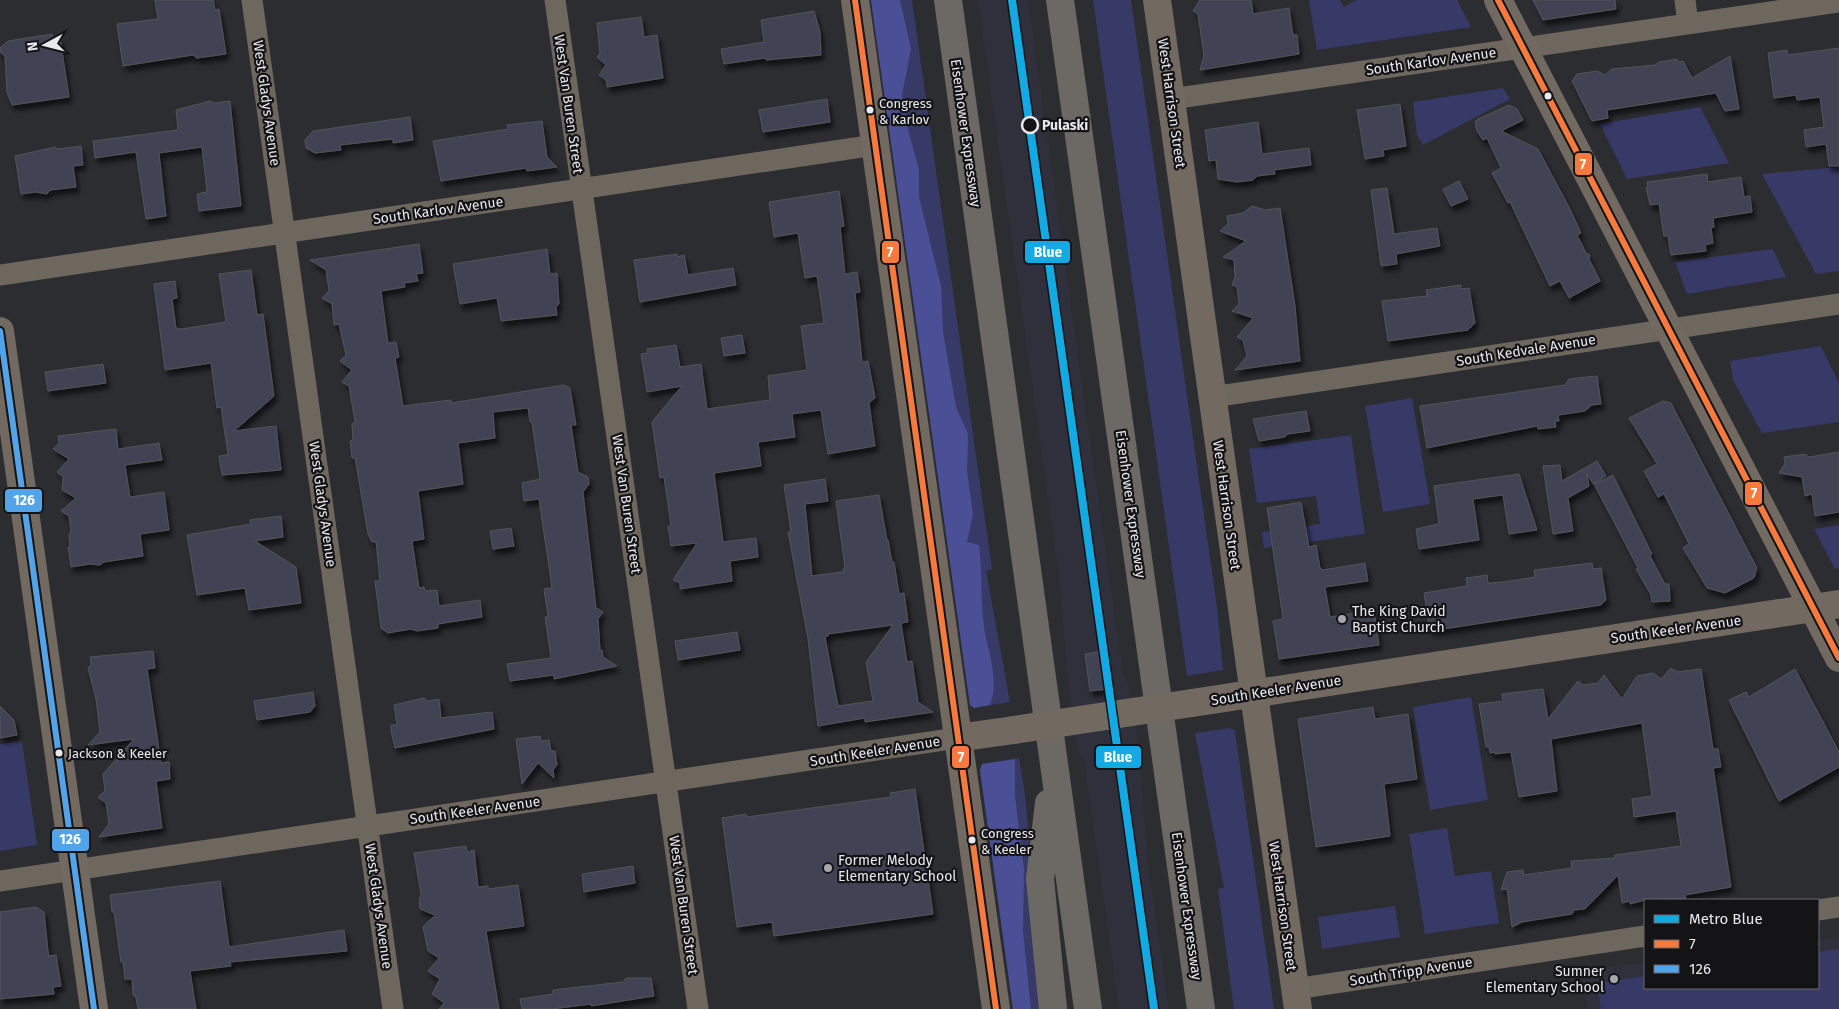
<svg xmlns="http://www.w3.org/2000/svg" width="1839" height="1009" font-family="'Fira Sans',sans-serif">
  <style>
    .built { fill: #2f303b }
    .green { fill: #373a67 }
    .forest { fill: #4b4f95 }
    .building { fill: #424254; stroke: #535457; fill-rule: evenodd; filter: url(#shadow) }
    .lines { fill: none; stroke-linecap: round; stroke-linejoin: round }
    .street { stroke: #6e675e; stroke-width: 21 }
    .secondary { stroke: #726960; stroke-width: 28 }
    .highway { stroke: #6c6863; stroke-width: 28 }
    .secondary-bridge { stroke: #726960; stroke-width: 28 }
    .bus-1-casing { stroke: #141417; stroke-width: 10 }
    .bus-2-casing { stroke: #141417; stroke-width: 10 }
    .bus-1 { stroke: #f6793e; stroke-width: 6 }
    .bus-2 { stroke: #53a3e8; stroke-width: 6 }
    .metro-1-casing { stroke: #141417; stroke-width: 11 }
    .metro-1 { stroke: #13aae3; stroke-width: 8 }
    .bus-dot { fill: #e8e9ed; stroke: #141417; stroke-width: 2 }
    .stop-dot { fill: #141417; stroke: #e8e9ed; stroke-width: 2.5 }
    .poi-dot { fill: #a6a7ab; stroke: #141417; stroke-width: 2 }
    .labels { text-anchor: middle; stroke-width: 4.5; stroke-linejoin: round; paint-order: stroke }
    .bus-label { font-size: 13px; fill: #e8e9ed; stroke: #141417; text-anchor: start }
    .street-label { font-size: 14px; fill: #e8e9ed; stroke: #141417 }
    .stop-label { font-size: 14px; font-weight: bold; fill: #e8e9ed; stroke: #141417; text-anchor: start }
    .poi-label { font-size: 14px; fill: #e8e9ed; stroke: #141417; text-anchor: start }
    .line-badge { stroke: #141417; stroke-width: 2 }
    .badge-label { font-size: 14px; text-anchor: middle; font-weight: bold; fill: #fff }
  </style>
  <defs>
    <filter id="shadow"><feDropShadow dx="3" dy="5.5" stdDeviation="2.5" flood-color="#0009"/></filter>
  </defs>
  <rect width="100%" height="100%" fill="#2c2d31"/>
  <path class="built" d="M 978,0 L 1028,0 L 1123,675 L 1128,683 L 1138,742 L 1148,863 L 1169,1009 L 1119,1009 L 1084,759 L 1077,751 L 1069,693 L 1059,576 Z
    M 1839,937 L 1839,1009 L 1587,1009 L 1582,971 L 1645,962 L 1645,988 L 1818,988 L 1818,940 Z"/>
  <path class="green" d="M 871,0 L 912,0 L 992,569 L 986,571 L 1010,702 L 974,708 L 970,705 Z
    M 1093,0 L 1131,0 L 1217,607 L 1223,670 L 1187,676 Z
    M 1309,0 L 1340,0 L 1344,7 L 1356,0 L 1457,0 L 1471,27 L 1317,50 Z
    M 1503,88 L 1510,99 L 1423,145 L 1417,135 L 1413,102 Z
    M 1700,107 L 1729,163 L 1627,179 L 1600,124 Z
    M 1839,167 L 1839,271 L 1816,274 L 1762,174 Z
    M 1773,249 L 1786,277 L 1687,294 L 1675,262 Z
    M 1821,346 L 1839,383 L 1839,422 L 1762,433 L 1733,380 L 1730,361 Z
    M 1412,398 L 1430,504 L 1383,512 L 1365,406 Z
    M 1351,435 L 1365,534 L 1264,548 L 1262,532 L 1320,524 L 1316,496 L 1257,503 L 1249,449 Z
    M 1839,525 L 1839,568 L 1835,569 L 1814,529 Z
    M 1471,697 L 1488,800 L 1430,810 L 1413,707 Z
    M 1230,728 L 1235,731 L 1274,1009 L 1234,1009 L 1218,889 L 1224,888 L 1195,733 Z
    M 22,741 L 37,845 L 0,851 L 0,744 Z
    M 1019,758 L 1025,794 L 1044,1009 L 1013,1009 L 980,770 L 982,764 Z
    M 1447,828 L 1455,876 L 1491,871 L 1499,923 L 1425,934 L 1409,834 Z
    M 1395,906 L 1400,937 L 1322,949 L 1318,917 Z
    M 1839,949 L 1839,1009 L 1601,1009 L 1597,983 L 1645,976 L 1645,988 L 1818,988 L 1818,952 Z"/>
  <path class="forest" d="M 871,0 L 900,0 L 911,49 L 902,95 L 909,133 L 919,170 L 919,197 L 941,286 L 943,332 L 956,407 L 968,434 L 967,471 L 973,514 L 967,542 L 979,545 C 982,570 981,594 983,618 C 985,647 1001,677 990,705 L 974,708 L 970,705 Z
    M 1015,759 L 1015,796 L 1024,870 L 1023,932 L 1031,1009 L 1013,1009 L 980,770 L 982,764 Z"/>
  <path class="building" d="M 155,0 L 213,0 L 215,10 L 219,9 L 226,54 L 197,58 L 193,55 L 123,66 L 117,24 L 158,19 Z
    M 1200,0 L 1251,0 L 1253,14 L 1289,8 L 1293,35 L 1297,35 L 1299,54 L 1200,70 L 1204,56 L 1198,14 L 1193,11 Z
    M 1533,0 L 1615,0 L 1616,9 L 1543,20 Z
    M 814,11 L 820,32 L 821,55 L 766,60 L 765,58 L 724,64 L 721,49 L 764,42 L 761,20 Z
    M 641,17 L 644,37 L 657,35 L 663,78 L 607,87 L 606,80 L 599,75 L 606,65 L 597,57 L 600,53 L 597,23 Z
    M 52,34 L 53,38 L 60,38 L 69,97 L 12,105 L 7,92 L 5,56 L 0,52 L 0,48 L 8,41 Z
    M 1839,48 L 1839,166 L 1829,166 L 1826,144 L 1806,147 L 1804,130 L 1824,127 L 1820,97 L 1797,100 L 1796,95 L 1774,98 L 1768,53 L 1787,50 L 1788,55 Z
    M 1730,56 L 1739,109 L 1725,111 L 1716,93 L 1607,110 L 1608,118 L 1592,121 L 1572,81 L 1577,74 L 1597,71 L 1605,75 L 1612,69 L 1655,65 L 1659,62 L 1677,59 L 1679,62 L 1683,61 L 1692,78 Z
    M 827,99 L 830,122 L 763,132 L 759,110 Z
    M 210,101 L 215,103 L 230,101 L 241,206 L 199,211 L 197,194 L 207,192 L 202,147 L 159,153 L 166,216 L 146,219 L 136,152 L 95,158 L 93,141 L 178,130 L 176,110 Z
    M 1400,104 L 1406,146 L 1383,150 L 1384,156 L 1365,159 L 1357,110 Z
    M 1509,105 L 1517,109 L 1523,120 L 1501,131 L 1538,149 L 1571,211 L 1581,233 L 1577,235 L 1586,253 L 1590,255 L 1589,259 L 1600,281 L 1569,298 L 1560,281 L 1550,286 L 1510,202 L 1508,203 L 1492,173 L 1501,168 L 1487,138 L 1483,140 L 1477,131 L 1475,122 L 1478,119 Z
    M 410,117 L 413,140 L 393,143 L 393,139 L 340,145 L 341,150 L 315,153 L 306,148 L 305,140 L 313,131 Z
    M 542,121 L 547,157 L 557,167 L 527,171 L 526,168 L 441,181 L 433,141 L 508,129 L 507,125 Z
    M 1258,122 L 1262,154 L 1309,148 L 1311,165 L 1274,170 L 1275,174 L 1257,176 L 1253,180 L 1237,182 L 1218,179 L 1216,160 L 1209,161 L 1205,130 Z
    M 81,146 L 83,165 L 73,166 L 76,187 L 50,190 L 47,194 L 36,192 L 21,194 L 15,156 L 55,147 L 58,149 Z
    M 1707,174 L 1708,182 L 1741,177 L 1744,197 L 1750,196 L 1752,212 L 1713,218 L 1714,227 L 1711,228 L 1713,243 L 1705,245 L 1706,251 L 1671,255 L 1668,236 L 1664,236 L 1659,204 L 1650,205 L 1646,188 L 1648,187 L 1647,182 Z
    M 1459,181 L 1468,199 L 1451,206 L 1443,189 Z
    M 1387,188 L 1394,234 L 1437,228 L 1440,246 L 1396,254 L 1397,264 L 1381,266 L 1371,190 Z
    M 839,191 L 844,226 L 840,227 L 845,274 L 857,272 L 860,292 L 855,293 L 862,362 L 868,361 L 875,398 L 869,403 L 875,446 L 828,454 L 821,410 L 792,414 L 795,437 L 758,442 L 761,466 L 714,473 L 723,542 L 756,538 L 758,557 L 730,561 L 732,581 L 680,589 L 680,583 L 673,580 L 697,543 L 671,546 L 668,526 L 671,526 L 664,477 L 660,478 L 652,422 L 682,386 L 647,392 L 641,354 L 647,353 L 647,349 L 676,345 L 680,367 L 701,364 L 707,409 L 770,400 L 768,376 L 807,370 L 801,326 L 824,323 L 817,276 L 805,278 L 798,233 L 774,237 L 769,202 Z
    M 1252,206 L 1265,210 L 1280,208 L 1295,306 L 1300,361 L 1235,370 L 1247,356 L 1243,340 L 1237,337 L 1253,318 L 1232,311 L 1239,304 L 1237,287 L 1232,285 L 1235,277 L 1234,260 L 1223,257 L 1246,241 L 1220,231 L 1228,224 L 1227,216 L 1243,213 Z
    M 419,244 L 423,273 L 416,274 L 418,281 L 404,283 L 405,287 L 381,291 L 388,343 L 396,342 L 399,357 L 395,358 L 403,406 L 451,400 L 451,403 L 564,385 L 570,388 L 576,425 L 571,425 L 578,472 L 588,477 L 589,484 L 583,492 L 596,608 L 603,612 L 598,619 L 600,650 L 602,650 L 603,657 L 617,666 L 554,679 L 554,675 L 510,681 L 507,664 L 551,658 L 545,617 L 548,617 L 544,589 L 552,588 L 539,499 L 524,501 L 522,483 L 540,479 L 532,422 L 530,422 L 528,408 L 493,412 L 495,438 L 458,443 L 463,484 L 418,491 L 424,539 L 412,541 L 419,588 L 424,587 L 425,591 L 437,590 L 439,606 L 480,600 L 482,617 L 438,624 L 438,628 L 417,631 L 411,629 L 388,633 L 381,628 L 375,581 L 380,581 L 376,542 L 372,542 L 368,534 L 355,458 L 352,458 L 350,441 L 353,440 L 352,424 L 355,422 L 349,386 L 342,382 L 352,370 L 340,361 L 346,355 L 339,324 L 334,325 L 332,304 L 322,298 L 329,291 L 326,270 L 310,260 Z
    M 547,249 L 550,274 L 557,273 L 559,304 L 556,307 L 557,315 L 501,321 L 497,298 L 460,304 L 453,264 Z
    M 677,254 L 678,257 L 684,255 L 688,275 L 733,268 L 736,285 L 640,302 L 634,260 Z
    M 251,270 L 257,315 L 263,314 L 274,396 L 234,431 L 276,426 L 281,470 L 222,475 L 219,456 L 228,455 L 221,407 L 217,408 L 211,363 L 165,370 L 154,284 L 175,281 L 177,298 L 172,299 L 176,328 L 182,329 L 226,322 L 219,274 Z
    M 1461,285 L 1461,289 L 1469,288 L 1475,323 L 1468,330 L 1388,341 L 1382,301 L 1427,296 L 1426,290 Z
    M 742,335 L 745,353 L 724,356 L 721,338 Z
    M 103,364 L 106,383 L 48,391 L 45,372 Z
    M 1597,376 L 1601,404 L 1592,405 L 1585,411 L 1558,415 L 1559,421 L 1555,421 L 1556,427 L 1538,429 L 1537,426 L 1427,448 L 1420,406 L 1565,385 L 1569,379 Z
    M 1663,401 L 1671,403 L 1757,568 L 1754,578 L 1725,593 L 1707,588 L 1683,548 L 1689,544 L 1664,494 L 1658,497 L 1644,471 L 1657,464 L 1629,418 Z
    M 1306,411 L 1310,431 L 1288,434 L 1285,437 L 1259,441 L 1253,419 Z
    M 116,429 L 118,449 L 159,443 L 162,460 L 125,465 L 130,497 L 164,492 L 169,530 L 140,534 L 143,556 L 104,562 L 100,565 L 90,564 L 71,567 L 68,547 L 70,547 L 69,535 L 71,532 L 69,516 L 61,511 L 76,498 L 62,490 L 63,477 L 57,472 L 69,459 L 53,449 L 59,443 L 58,436 Z
    M 1839,452 L 1839,512 L 1815,516 L 1812,494 L 1805,496 L 1802,477 L 1779,473 L 1785,464 L 1784,457 L 1805,454 L 1809,457 Z
    M 1597,461 L 1606,476 L 1593,484 L 1587,473 L 1589,486 L 1568,498 L 1573,531 L 1553,534 L 1543,466 L 1560,465 L 1562,481 Z
    M 1519,474 L 1537,530 L 1509,534 L 1503,495 L 1473,499 L 1479,540 L 1419,549 L 1416,529 L 1439,524 L 1434,486 Z
    M 1613,475 L 1652,554 L 1650,556 L 1665,584 L 1669,584 L 1670,601 L 1652,602 L 1651,595 L 1636,569 L 1638,568 L 1594,484 Z
    M 825,479 L 828,501 L 805,504 L 812,576 L 843,572 L 843,569 L 845,569 L 836,501 L 879,495 L 887,540 L 888,540 L 892,562 L 894,562 L 899,594 L 904,593 L 908,622 L 901,623 L 907,662 L 912,661 L 918,702 L 933,712 L 865,722 L 865,718 L 818,726 L 808,639 L 788,532 L 791,532 L 784,485 ZM 893,625 L 866,662 L 873,701 L 838,706 L 825,637 L 828,636 L 828,634 Z
    M 1301,502 L 1309,547 L 1316,545 L 1320,568 L 1323,570 L 1365,563 L 1368,581 L 1325,587 L 1330,617 L 1374,610 L 1379,645 L 1279,659 L 1273,621 L 1283,619 L 1267,508 Z
    M 281,516 L 283,537 L 255,541 L 296,567 L 301,603 L 249,610 L 245,588 L 197,595 L 187,535 L 251,524 L 250,520 Z
    M 511,528 L 514,546 L 493,549 L 490,531 Z
    M 1592,563 L 1593,569 L 1601,568 L 1606,600 L 1601,605 L 1430,631 L 1424,593 L 1467,586 L 1466,578 L 1487,575 L 1488,583 L 1504,582 L 1535,577 L 1534,570 Z
    M 737,632 L 740,650 L 678,660 L 675,641 Z
    M 153,651 L 155,668 L 147,669 L 161,763 L 169,762 L 170,779 L 156,781 L 162,828 L 99,837 L 109,824 L 106,803 L 98,797 L 105,791 L 103,774 L 134,739 L 88,745 L 100,732 L 96,699 L 88,668 L 91,665 L 90,657 Z
    M 1103,651 L 1109,689 L 1090,691 L 1085,654 Z
    M 1671,668 L 1677,672 L 1701,669 L 1713,749 L 1718,749 L 1721,767 L 1713,768 L 1731,887 L 1685,895 L 1686,898 L 1645,900 L 1630,904 L 1630,901 L 1622,903 L 1618,875 L 1585,909 L 1574,910 L 1572,914 L 1522,922 L 1512,927 L 1507,889 L 1501,890 L 1507,872 L 1523,870 L 1524,875 L 1572,868 L 1571,861 L 1615,858 L 1615,855 L 1681,846 L 1676,811 L 1634,817 L 1632,799 L 1652,796 L 1642,723 L 1551,739 L 1557,791 L 1519,797 L 1511,752 L 1495,754 L 1495,752 L 1490,753 L 1489,747 L 1486,747 L 1479,704 L 1503,701 L 1502,694 L 1543,689 L 1548,719 L 1578,681 L 1583,685 L 1598,683 L 1604,675 L 1622,699 L 1637,676 L 1653,673 L 1661,679 Z
    M 1795,669 L 1839,752 L 1839,767 L 1779,801 L 1729,700 L 1746,692 L 1749,697 Z
    M 313,692 L 315,706 L 310,712 L 257,720 L 254,701 Z
    M 424,698 L 428,701 L 439,699 L 441,718 L 492,712 L 494,729 L 395,748 L 391,731 L 391,725 L 397,725 L 394,705 Z
    M 0,706 L 14,720 L 17,735 L 0,738 Z
    M 1373,707 L 1375,719 L 1408,714 L 1417,779 L 1384,784 L 1390,836 L 1316,847 L 1298,719 Z
    M 540,736 L 541,741 L 549,740 L 551,751 L 555,751 L 557,765 L 553,770 L 554,778 L 538,763 L 522,784 L 516,739 Z
    M 915,789 L 933,914 L 774,936 L 772,922 L 737,927 L 722,818 L 746,814 L 747,817 L 891,797 L 890,793 Z
    M 466,846 L 467,852 L 474,850 L 478,887 L 488,886 L 488,889 L 518,885 L 524,926 L 486,931 L 499,1009 L 439,1009 L 444,1003 L 432,994 L 440,979 L 428,971 L 439,958 L 428,951 L 423,927 L 435,915 L 420,909 L 419,899 L 421,895 L 414,853 Z
    M 633,866 L 635,883 L 584,892 L 582,874 Z
    M 220,881 L 229,947 L 344,930 L 347,951 L 230,962 L 231,966 L 190,971 L 196,1009 L 138,1009 L 136,998 L 133,995 L 132,979 L 125,979 L 123,962 L 121,962 L 114,912 L 112,912 L 110,895 Z
    M 36,907 L 44,912 L 48,951 L 49,956 L 56,955 L 61,986 L 53,987 L 54,994 L 0,999 L 0,912 Z
    M 626,978 L 651,978 L 654,996 L 591,1006 L 591,1004 L 552,1009 L 522,1009 L 520,999 L 553,994 L 553,990 L 623,982 Z"/>
  <g class="lines">
    <path class="street" d="M 252,0 L 393,1009
      M 555,0 L 698,1009
      M 1685,0 L 1688,24
      M 1171,99 L 1839,2
      M 0,275 L 875,145
      M 1212,397 L 1839,304
      M 0,881 L 957,738
      M 1818,910 L 1839,907
      M 1295,989 L 1645,936"/>
    <path class="secondary" d="M 855,0 L 996,1009
      M 1157,0 L 1298,1009
      M 1498,0 L 1839,658
      M 0,331 L 94,1009
      M 1192,703 L 1839,604
      M 957,738 L 1014,730"/>
    <path class="highway" d="M 948,0 L 1088,1009
      M 1060,0 L 1201,1009
      M 1049,803 L 1040,879 L 1053,1009"/>
    <path class="secondary-bridge" d="M 1014,730 L 1192,703"/>
    <g class="bus-1-casing">
      <path id="bus-1" d="M 855,0 L 996,1009
        M 1498,0 L 1839,658"/>
    </g>
    <g class="bus-2-casing">
      <path id="bus-2" d="M 0,331 L 94,1009"/>
    </g>
    <use href="#bus-1" class="bus-1"/>
    <use href="#bus-2" class="bus-2"/>
    <g class="metro-1-casing">
      <path id="metro-1" d="M 1012,0 L 1154,1009"/>
    </g>
    <use href="#metro-1" class="metro-1"/>
  </g>
  <g class="bus-dot">
    <circle cx="1548" cy="96" r="4.5"/>
    <circle cx="870" cy="110" r="4.5"/>
    <circle cx="59" cy="753" r="4.5"/>
    <circle cx="972" cy="840" r="4.5"/>
  </g>
  <circle class="stop-dot" cx="1030" cy="125" r="8"/>
  <g class="poi-dot">
    <circle cx="1342" cy="619" r="5"/>
    <circle cx="828" cy="868" r="5"/>
    <circle cx="1614" cy="979" r="5"/>
  </g>
  <g class="labels">
    <g class="bus-label">
      <text x="879" y="108">Congress<tspan x="879" dy="16">&amp; Karlov</tspan></text>
      <text x="68" y="758">Jackson &amp; Keeler</text>
      <text x="981" y="838">Congress<tspan x="981" dy="16">&amp; Keeler</tspan></text>
    </g>
    <g class="street-label">
      <text transform="translate(1431 61) rotate(-8)" y="5">South Karlov Avenue</text>
      <text transform="translate(267 103) rotate(82)" y="5">West Gladys Avenue</text>
      <text transform="translate(1172 103) rotate(82)" y="5">West Harrison Street</text>
      <text transform="translate(569 104) rotate(82)" y="5">West Van Buren Street</text>
      <text transform="translate(966 133) rotate(82)" y="5">Eisenhower Expressway</text>
      <text transform="translate(438 210) rotate(-8)" y="5">South Karlov Avenue</text>
      <text transform="translate(1526 350) rotate(-9)" y="5">South Kedvale Avenue</text>
      <text transform="translate(323 504) rotate(82)" y="5">West Gladys Avenue</text>
      <text transform="translate(627 504) rotate(82)" y="5">West Van Buren Street</text>
      <text transform="translate(1131 504) rotate(82)" y="5">Eisenhower Expressway</text>
      <text transform="translate(1227 505) rotate(82)" y="5">West Harrison Street</text>
      <text transform="translate(1676 629) rotate(-8)" y="5">South Keeler Avenue</text>
      <text transform="translate(1276 690) rotate(-9)" y="5">South Keeler Avenue</text>
      <text transform="translate(875 751) rotate(-9)" y="5">South Keeler Avenue</text>
      <text transform="translate(475 810) rotate(-8)" y="5">South Keeler Avenue</text>
      <text transform="translate(684 905) rotate(82)" y="5">West Van Buren Street</text>
      <text transform="translate(379 906) rotate(82)" y="5">West Gladys Avenue</text>
      <text transform="translate(1187 906) rotate(82)" y="5">Eisenhower Expressway</text>
      <text transform="translate(1283 906) rotate(82)" y="5">West Harrison Street</text>
      <text transform="translate(1411 971) rotate(-9)" y="5">South Tripp Avenue</text>
    </g>
    <g class="stop-label">
      <text x="1042" y="130">Pulaski</text>
    </g>
    <g class="poi-label">
      <text x="1352" y="616">The King David<tspan x="1352" dy="16">Baptist Church</tspan></text>
      <text x="838" y="865">Former Melody<tspan x="838" dy="16">Elementary School</tspan></text>
      <text x="1604" y="976" text-anchor="end">Sumner<tspan x="1604" dy="16">Elementary School</tspan></text>
    </g>
  </g>
  <g class="line-badge">
    <rect x="1574" y="152" width="19" height="24" rx="5" fill="#f6793e"/>
    <rect x="881" y="240" width="19" height="24" rx="5" fill="#f6793e"/>
    <rect x="1024" y="240" width="47" height="24" rx="5" fill="#13aae3"/>
    <rect x="1744" y="481" width="19" height="25" rx="5" fill="#f6793e"/>
    <rect x="4" y="488" width="39" height="25" rx="5" fill="#53a3e8"/>
    <rect x="951" y="745" width="19" height="24" rx="5" fill="#f6793e"/>
    <rect x="1095" y="745" width="47" height="24" rx="5" fill="#13aae3"/>
    <rect x="51" y="828" width="39" height="24" rx="5" fill="#53a3e8"/>
  </g>
  <g class="badge-label">
    <text x="1583" y="169">7</text>
    <text x="890" y="257">7</text>
    <text x="1048" y="257">Blue</text>
    <text x="1754" y="498">7</text>
    <text x="24" y="505">126</text>
    <text x="961" y="762">7</text>
    <text x="1118" y="762">Blue</text>
    <text x="70" y="844">126</text>
  </g>
  <rect x="1644" y="899" width="175" height="90" fill="#141417" stroke="#69696d"/>
  <rect x="1654" y="915" width="25" height="8" fill="#13aae3" stroke="#69696d"/>
  <text x="1689" y="924" font-size="15" fill="#e8e9ed">Metro Blue</text>
  <rect x="1654" y="940" width="25" height="8" fill="#f6793e" stroke="#69696d"/>
  <text x="1689" y="949" font-size="15" fill="#e8e9ed">7</text>
  <rect x="1654" y="965" width="25" height="8" fill="#53a3e8" stroke="#69696d"/>
  <text x="1689" y="974" font-size="15" fill="#e8e9ed">126</text>
  <g transform="translate(45 45) rotate(263)" stroke="#141417" stroke-width="4" paint-order="stroke">
  <path d="M0-4L9 19L0 12L-9 19Z" fill="#e8e9ed"/>
  <text y="-8" font-size="14" font-weight="bold" text-anchor="middle" fill="#e8e9ed">N</text>
  </g>
</svg>
